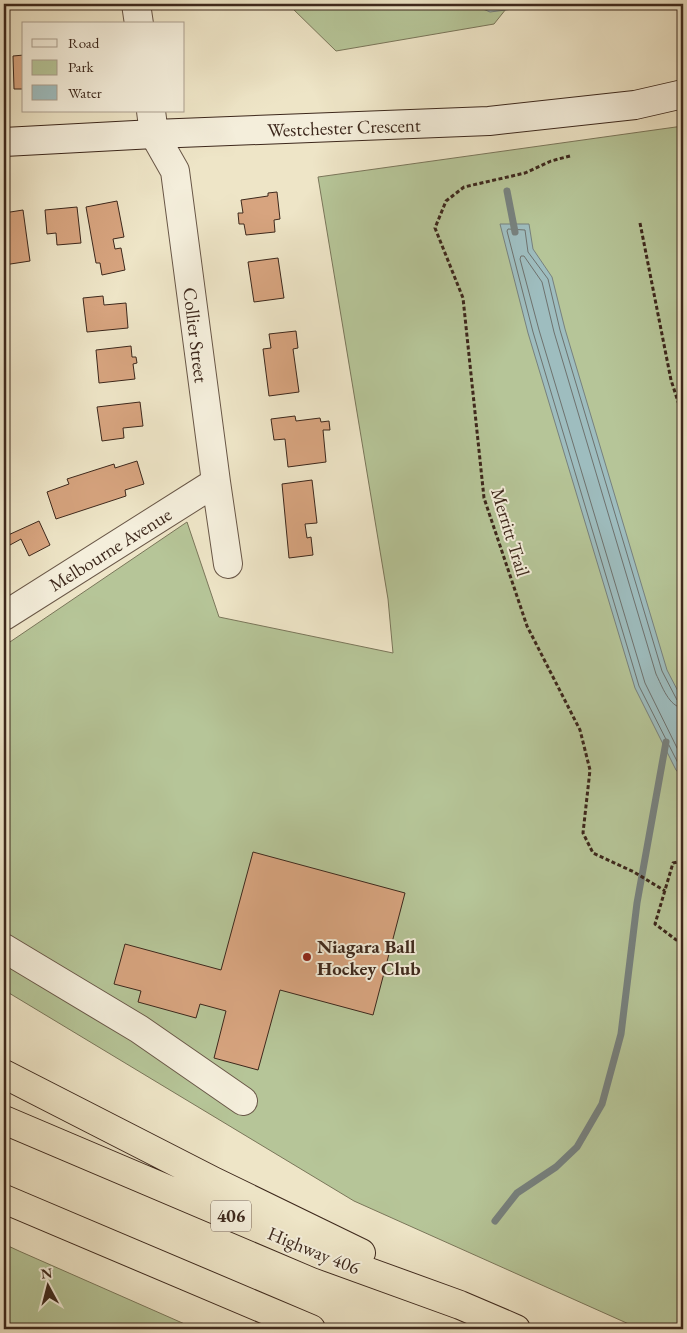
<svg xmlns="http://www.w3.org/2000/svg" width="687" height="1333" font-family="'EB Garamond',serif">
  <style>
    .green { fill: #b6c598; stroke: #7a765a }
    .water { fill: #9ebdbf; stroke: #77817e }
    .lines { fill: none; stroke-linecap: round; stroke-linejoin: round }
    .shore { stroke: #6e726e; stroke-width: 1 }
    .stream { stroke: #77817e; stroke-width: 7 }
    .building { fill: #d7a47f; stroke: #3d281c }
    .street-casing { stroke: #695747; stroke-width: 30 }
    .secondary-casing { stroke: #3d281c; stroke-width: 30 }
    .highway-casing { stroke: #3d281c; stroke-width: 30 }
    .path { stroke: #3d281c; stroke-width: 3; stroke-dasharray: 4 2.5; stroke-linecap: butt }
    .street { stroke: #f4eedb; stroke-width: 28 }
    .secondary { stroke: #f4eedb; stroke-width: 28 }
    .highway { stroke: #eee5c7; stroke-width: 28 }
    .poi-dot { fill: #8f2418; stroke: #f4eedb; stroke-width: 2 }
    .labels { text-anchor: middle; stroke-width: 4; stroke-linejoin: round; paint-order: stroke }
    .shield { fill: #f4eedb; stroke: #746355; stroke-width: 1 }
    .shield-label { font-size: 18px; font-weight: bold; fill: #3d281c }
    .street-label { font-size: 19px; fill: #3d281c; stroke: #f4eedb }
    .poi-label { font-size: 19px; font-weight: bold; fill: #3d281c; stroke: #f4eedb; text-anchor: start }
  </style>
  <rect width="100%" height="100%" fill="#eee5c7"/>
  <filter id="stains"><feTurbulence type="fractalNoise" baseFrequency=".004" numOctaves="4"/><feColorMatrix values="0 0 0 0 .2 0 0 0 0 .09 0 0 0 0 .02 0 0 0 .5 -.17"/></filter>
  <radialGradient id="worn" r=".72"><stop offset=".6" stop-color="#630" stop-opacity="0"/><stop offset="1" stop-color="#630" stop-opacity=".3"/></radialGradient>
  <path class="green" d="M 290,4 L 510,4 L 494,24 L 336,51 L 291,7 Z
    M 683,126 L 683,1329 L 640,1329 L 354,1201 L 4,990 L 4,646 L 187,522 L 219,617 L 393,653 L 388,599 L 318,177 Z
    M 4,1244 L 19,1251 L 196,1329 L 4,1329 Z"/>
  <path class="water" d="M 476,4 L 521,4 L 521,8 L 490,12 L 476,6 Z
    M 500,224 L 529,224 L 533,249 L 552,277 L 565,329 L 667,670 L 683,701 L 683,778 L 676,770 L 635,688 L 528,333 Z"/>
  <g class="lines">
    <path class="shore" d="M 683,702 L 677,700 L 662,671 L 560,330 L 548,279 L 528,252 L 525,230 L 508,229 L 507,231 L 533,332 L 639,686 L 680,767 L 683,770
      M 683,708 C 669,707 662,686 656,674 L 554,332 L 542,282 L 524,256 L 521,256 L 520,259 L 539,330 L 645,683 L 683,760"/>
    <path class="stream" d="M 507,191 L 515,232
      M 495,1221 L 517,1193 L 556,1167 L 577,1147 L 602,1104 L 621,1034 L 637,903 L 666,742"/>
  </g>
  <path class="building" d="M 24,55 L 24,89 L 14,89 L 13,56 Z
    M 277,192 L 280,219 L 274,220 L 275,232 L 246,235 L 244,224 L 239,224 L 238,213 L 243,213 L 241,200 L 268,196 L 268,193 Z
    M 117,201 L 124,237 L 113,239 L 115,249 L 121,248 L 125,270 L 102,275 L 100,263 L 96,263 L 86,207 Z
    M 77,207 L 81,243 L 57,245 L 56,233 L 47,234 L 45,210 Z
    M 23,210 L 30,261 L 4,265 L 4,213 Z
    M 278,258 L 284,298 L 254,302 L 248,262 Z
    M 103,296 L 104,305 L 126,303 L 128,328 L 87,332 L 83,298 Z
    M 296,331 L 298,348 L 293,349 L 299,392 L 269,396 L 263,349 L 271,348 L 269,334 Z
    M 131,346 L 132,357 L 136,357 L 137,363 L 133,364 L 135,379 L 99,383 L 96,350 Z
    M 140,402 L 143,426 L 123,428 L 124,438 L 102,441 L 97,407 Z
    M 295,416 L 296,421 L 320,418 L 321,422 L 329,421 L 330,430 L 323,430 L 326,462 L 288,467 L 285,439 L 274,440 L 271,419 Z
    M 137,461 L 144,484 L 125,490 L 126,496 L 56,519 L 47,492 L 69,484 L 67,479 L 114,464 L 115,468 Z
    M 312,480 L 317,523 L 305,524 L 307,538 L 311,537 L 313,555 L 289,558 L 282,484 Z
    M 39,521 L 50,545 L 29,556 L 21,539 L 10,545 L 6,536 Z
    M 253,852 L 405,893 L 373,1015 L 280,990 L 258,1070 L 214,1058 L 226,1011 L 200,1004 L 196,1018 L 138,1002 L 141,991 L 114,984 L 125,944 L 221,970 Z"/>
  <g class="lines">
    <g class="street-casing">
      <path id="street" d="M 136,4 L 139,24
        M 151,111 L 154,134 L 175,171 L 216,482 L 228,564
        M 4,616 L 216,482
        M 4,948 L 139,1029 L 243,1101"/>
    </g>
    <g class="secondary-casing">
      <path id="secondary" d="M 4,142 L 154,134 L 489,121 L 635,105 L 683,94"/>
    </g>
    <g class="highway-casing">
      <path id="highway" d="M 4,1074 L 213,1181 L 361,1253
        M 4,1120 L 322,1255 L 460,1305 L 516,1329
        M 4,1199 L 311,1329"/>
    </g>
    <path class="path" d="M 570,156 L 551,161 L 525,173 L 464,187 L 446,201 L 435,228 L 463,298 L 484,498 L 527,626 L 580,730 L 590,770 L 583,833 L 593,853 L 634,872 L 665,891
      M 640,223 L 671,380 L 683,417
      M 683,861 L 673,863 L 655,924 L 683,945"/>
    <use href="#street" class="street"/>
    <use href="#secondary" class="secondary"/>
    <use href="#highway" class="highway"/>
  </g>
  <circle class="poi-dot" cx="307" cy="957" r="5"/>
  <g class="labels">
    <rect class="shield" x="211" y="1200.5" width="40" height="31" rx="4"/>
    <g class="shield-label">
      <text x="231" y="1222">406</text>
    </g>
    <g class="street-label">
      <text transform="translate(344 127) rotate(-2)" y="7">Westchester Crescent</text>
      <text transform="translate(196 335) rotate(83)" y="7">Collier Street</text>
      <text transform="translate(511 532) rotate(73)" y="7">Merritt Trail</text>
      <text transform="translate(110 549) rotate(-32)" y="7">Melbourne Avenue</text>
      <text transform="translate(314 1250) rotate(22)" y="7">Highway 406</text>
    </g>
    <g class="poi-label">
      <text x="317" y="953">Niagara Ball<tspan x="317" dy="22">Hockey Club</tspan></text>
    </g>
  </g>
  <rect width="687" height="1333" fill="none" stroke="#eee5c7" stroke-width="20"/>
  <rect x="5" y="5" width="677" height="1323" fill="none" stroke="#3d281c" stroke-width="2.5"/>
  <rect x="10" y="10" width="667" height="1313" fill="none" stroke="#3d281c"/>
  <rect x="22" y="22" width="162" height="90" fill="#f4eedb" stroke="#ab9f8f"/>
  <rect x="32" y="39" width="25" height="8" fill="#f4eedb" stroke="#ab9f8f"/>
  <text x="68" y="48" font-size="15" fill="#3d281c">Road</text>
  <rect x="32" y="60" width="25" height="15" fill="#b6c598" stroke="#ab9f8f"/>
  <text x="68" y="72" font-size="15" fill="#3d281c">Park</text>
  <rect x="32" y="85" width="25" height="15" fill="#9ebdbf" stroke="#ab9f8f"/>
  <text x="68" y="98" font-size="15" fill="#3d281c">Water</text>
  <g transform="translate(48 1286) rotate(353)" stroke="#f4eedb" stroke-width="4" paint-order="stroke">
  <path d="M0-4L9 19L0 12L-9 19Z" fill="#3d281c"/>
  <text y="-8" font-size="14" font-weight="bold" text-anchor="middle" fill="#3d281c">N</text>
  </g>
  <rect width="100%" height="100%" filter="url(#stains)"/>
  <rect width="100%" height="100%" fill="url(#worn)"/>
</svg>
